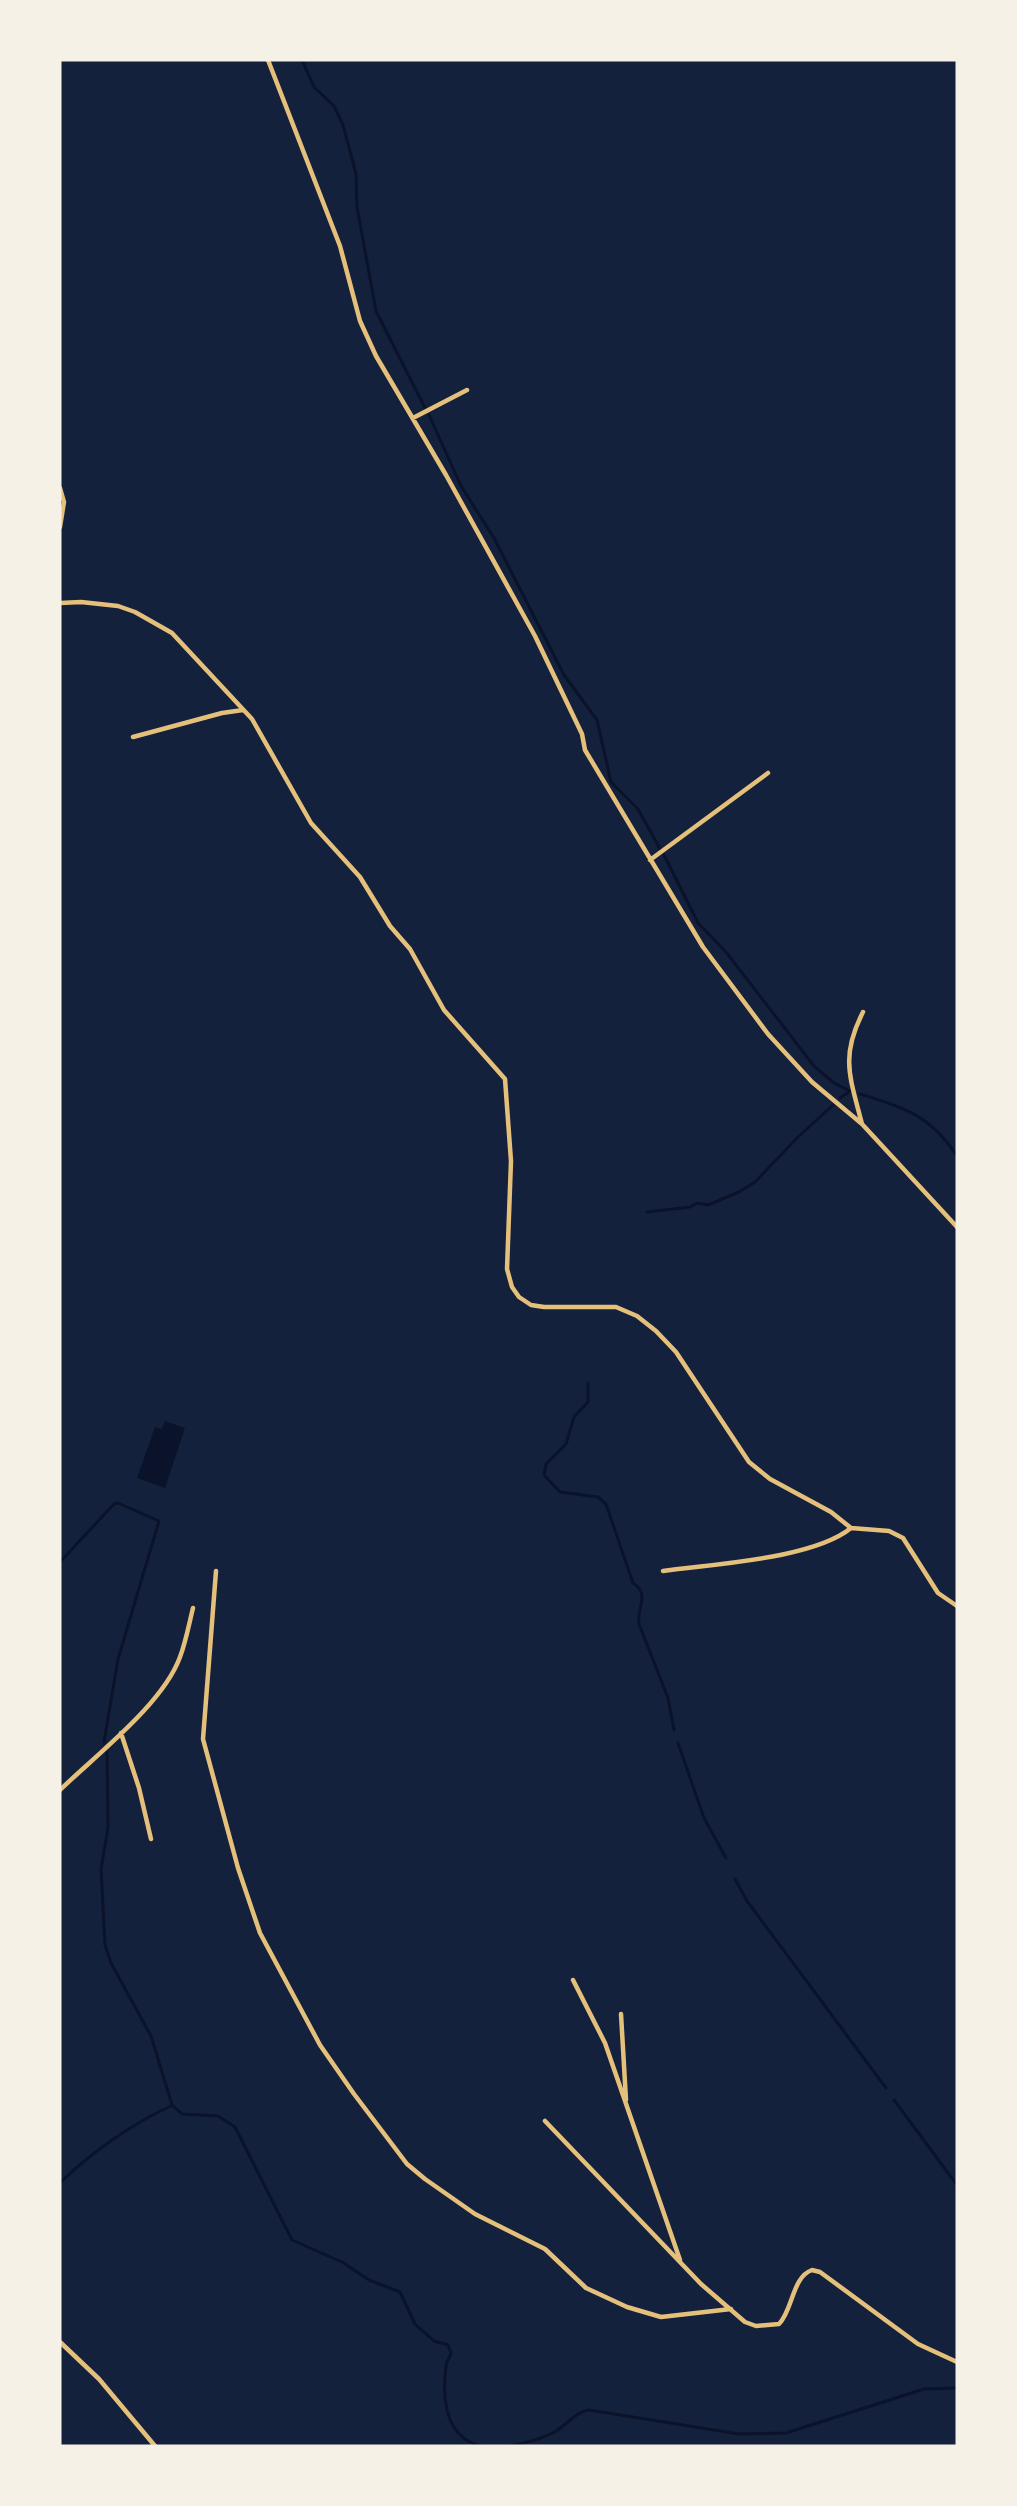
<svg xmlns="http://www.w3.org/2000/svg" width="1017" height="2506" font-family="'IBM Plex Sans',sans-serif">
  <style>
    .water { fill: #0b132b }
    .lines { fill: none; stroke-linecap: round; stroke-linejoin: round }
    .stream { stroke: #0b132b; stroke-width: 3 }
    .minor { stroke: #e5c07b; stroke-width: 4.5 }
  </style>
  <rect width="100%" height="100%" fill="#14213d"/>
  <path class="water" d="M 165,1421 L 185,1428 L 165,1488 L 137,1478 L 155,1427 L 162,1429 Z"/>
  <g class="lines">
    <path class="stream" d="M 302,60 L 314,87 L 334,106 L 343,125 L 356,174 L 357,207 L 376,311 L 425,408
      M 429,415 L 461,486 L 494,538 L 564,675 L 597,720 L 611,782 L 638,809 L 660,849
      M 664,855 L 698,923 L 726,952 L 814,1066 L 834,1083 L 850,1091
      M 860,1094 C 904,1107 931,1116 957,1156
      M 840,1098 L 850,1091
      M 647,1212 L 690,1207 L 697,1203 L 708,1205 L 739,1192 L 755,1182 L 798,1137 L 833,1105
      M 588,1383 L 588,1402 L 574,1417 L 566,1444 L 546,1464 L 544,1475 L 560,1492 L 598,1497 L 606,1504 L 633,1583 C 651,1595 636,1608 639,1624 L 668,1698 L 674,1730
      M 60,1562 L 114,1504 L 118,1503 L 159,1521 L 118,1659 L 104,1742
      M 678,1743 L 704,1818 L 726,1858
      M 107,1752 L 108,1828 L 101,1869 L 105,1945 L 111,1963 L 151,2036 L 172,2105 L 182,2114 L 218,2116 L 235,2127 L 292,2240 L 342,2262 L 369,2280 L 400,2292 L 415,2324 L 434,2341 L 448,2345 L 451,2353 C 450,2358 446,2361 446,2366 C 442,2398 444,2436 480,2446
      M 735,1879 L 747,1901 L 886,2088
      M 894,2100 L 957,2185
      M 60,2183 C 89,2154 133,2123 171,2106
      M 510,2446 C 525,2443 543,2439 556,2431 C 568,2424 575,2412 589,2410 L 739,2434 L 786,2433 L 924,2389 L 957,2388"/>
    <path class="minor" d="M 268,60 L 340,246 L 360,321 L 376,356 L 446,475 L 535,636 L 582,734 L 585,750 L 703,947 L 768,1034 L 812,1082 L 862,1124 L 957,1227
      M 413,418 L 467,390
      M 60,488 L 64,502 L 60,527
      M 60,603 L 81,602 L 118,606 L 135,612 L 172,633 L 252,719 L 311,823 L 360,877 L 390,926 L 410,949 L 444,1010 L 505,1079 L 511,1161 L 507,1269 L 512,1287 L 519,1297 L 531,1305 L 544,1307 L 616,1307 L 637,1316 L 656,1331 L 676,1352 L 749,1462 L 770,1479 L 831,1512 L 851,1528 L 889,1531 L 903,1538 L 938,1593 L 957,1606
      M 133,737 L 222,713 L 243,710
      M 650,860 L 768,773
      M 862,1124 C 850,1077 840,1057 863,1012
      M 216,1571 L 203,1739 L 238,1868 L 260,1933 L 320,2045 L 354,2094 L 407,2164 L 425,2179 L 475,2214 L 545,2249 L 586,2288 L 627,2307 L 661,2317 L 731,2309
      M 663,1571 C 712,1564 813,1559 851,1528
      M 121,1733 L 139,1788 L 151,1839
      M 60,1790 C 96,1755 163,1704 180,1657 C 186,1641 189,1624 193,1608
      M 573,1980 L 605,2043 L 680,2260
      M 621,2014 L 626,2100
      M 545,2121 L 701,2284 L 745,2322 L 756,2326 L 779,2324 C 793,2310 792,2277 812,2270 L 820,2272 L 918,2344 L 957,2362
      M 60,2342 L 99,2379 L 155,2446"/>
  </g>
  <rect width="1017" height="2506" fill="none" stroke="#f6f1e7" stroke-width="123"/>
</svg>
